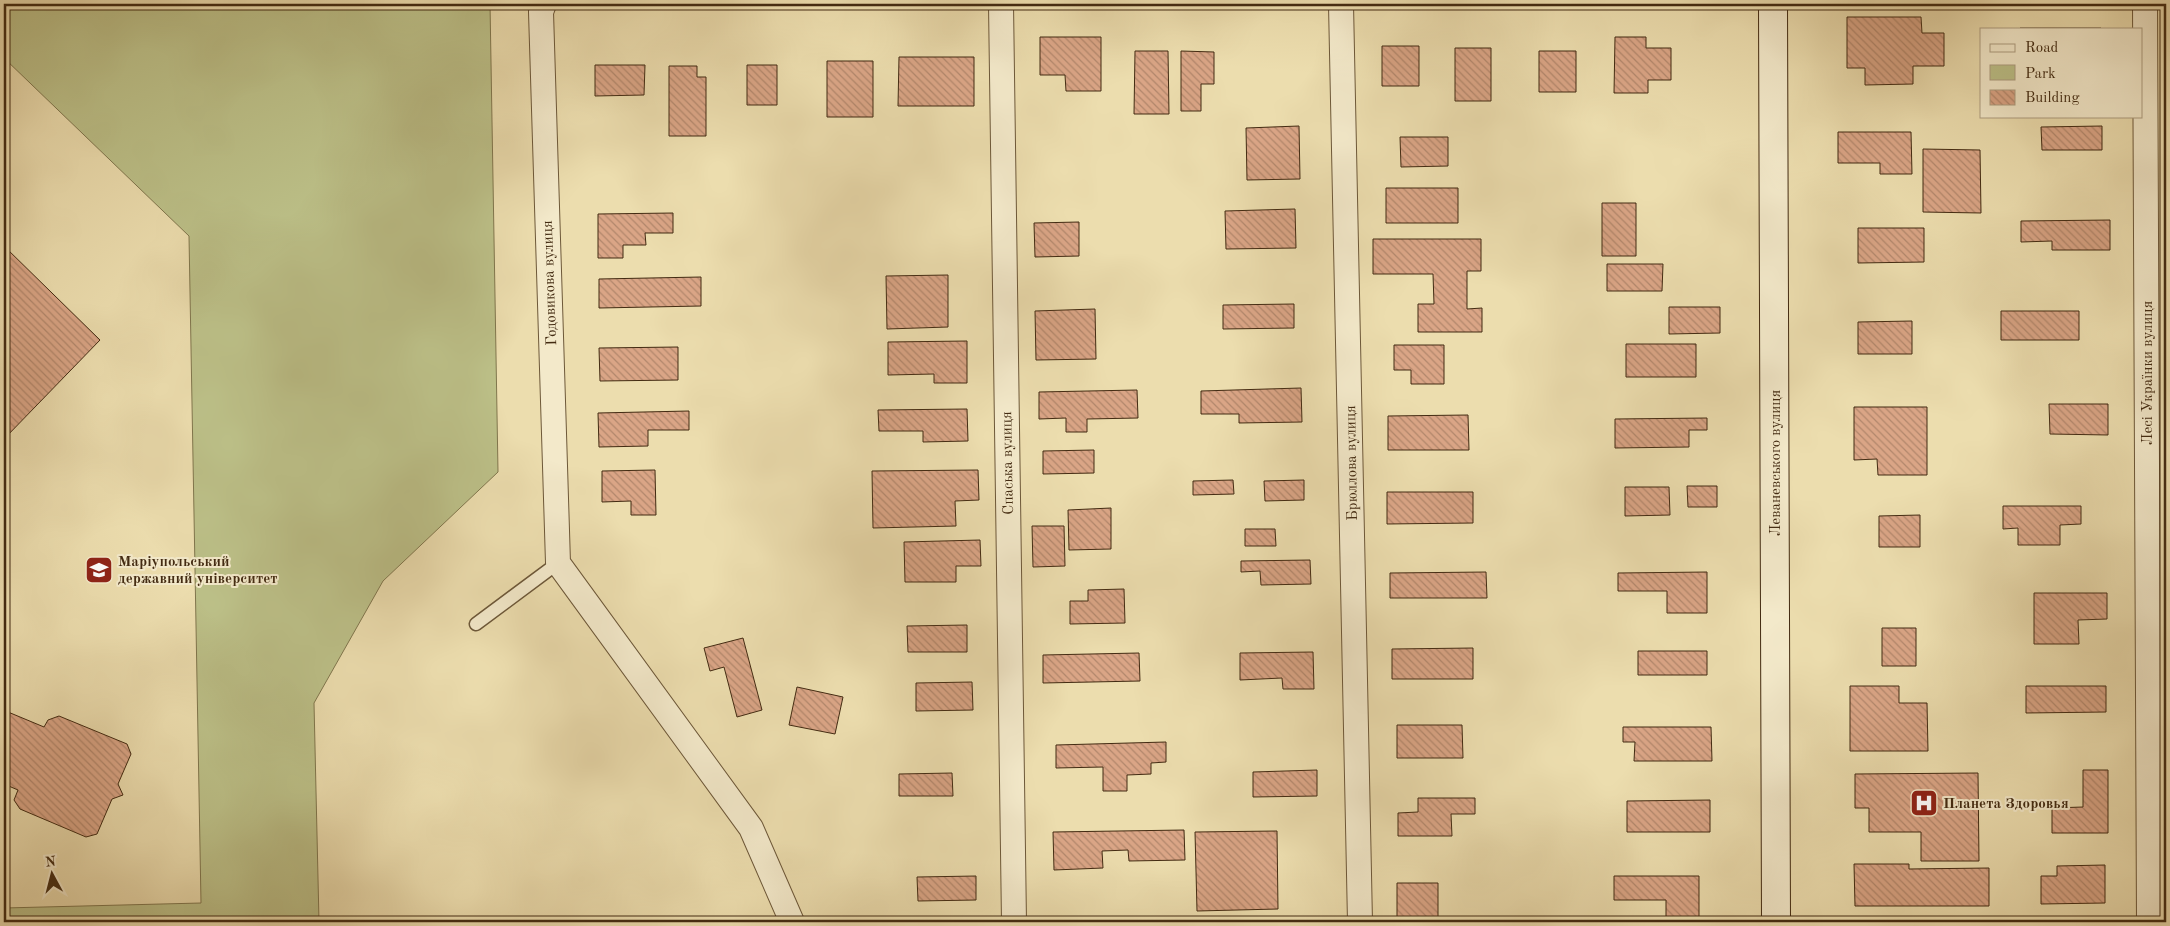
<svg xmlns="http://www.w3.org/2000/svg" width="2170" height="926" font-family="'Old Standard TT',serif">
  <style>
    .green { fill: #bcc088; stroke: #80764d }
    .building { fill: url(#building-back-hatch); stroke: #432b12 }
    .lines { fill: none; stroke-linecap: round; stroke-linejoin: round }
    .lane-casing { stroke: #6d5839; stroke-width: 15 }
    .street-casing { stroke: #6d5839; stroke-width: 26 }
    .secondary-casing { stroke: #432b12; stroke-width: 30 }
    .lane { stroke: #f3e9ca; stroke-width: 12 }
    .street { stroke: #f3e9ca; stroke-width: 24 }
    .secondary { stroke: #f3e9ca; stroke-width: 28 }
    .labels { text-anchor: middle; stroke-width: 4; stroke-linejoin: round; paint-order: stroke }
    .street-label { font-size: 15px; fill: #432b12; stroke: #f3e9ca }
    .poi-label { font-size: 15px; font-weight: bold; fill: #432b12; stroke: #f3e9ca; text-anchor: start }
  </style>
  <defs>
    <pattern id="building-back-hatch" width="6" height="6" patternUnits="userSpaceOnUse" patternTransform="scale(1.25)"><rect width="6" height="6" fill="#daa586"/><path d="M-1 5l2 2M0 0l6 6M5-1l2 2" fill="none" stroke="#b2876c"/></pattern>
  </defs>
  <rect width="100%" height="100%" fill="#ecddae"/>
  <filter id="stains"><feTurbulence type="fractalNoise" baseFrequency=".004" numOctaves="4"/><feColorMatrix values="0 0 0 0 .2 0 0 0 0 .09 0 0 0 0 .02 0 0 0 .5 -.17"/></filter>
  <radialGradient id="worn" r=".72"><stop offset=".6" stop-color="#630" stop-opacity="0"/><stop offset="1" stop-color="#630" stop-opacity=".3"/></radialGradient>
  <path class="green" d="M 4,4 L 490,4 L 498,472 L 383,581 L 314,703 L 319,922 L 4,922 L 4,908 L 201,903 L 189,236 L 4,58 Z"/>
  <path class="building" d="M 1847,17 L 1921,17 L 1922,33 L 1944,33 L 1944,66 L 1913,66 L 1913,84 L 1865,85 L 1865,68 L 1847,68 Z
    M 2020,28 L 2101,28 L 2101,29 L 2020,29 Z
    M 1040,37 L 1101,37 L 1101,91 L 1066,91 L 1065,75 L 1040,75 Z
    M 1615,37 L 1646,37 L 1646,48 L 1671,48 L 1671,80 L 1648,80 L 1648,93 L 1614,93 Z
    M 1382,46 L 1419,46 L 1419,86 L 1382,86 Z
    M 1455,48 L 1491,48 L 1491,101 L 1455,101 Z
    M 1135,51 L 1168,51 L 1169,114 L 1134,114 Z
    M 1181,51 L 1214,52 L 1214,84 L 1201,84 L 1201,111 L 1181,111 Z
    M 1539,51 L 1576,51 L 1576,92 L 1539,92 Z
    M 899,57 L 974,57 L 974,106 L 898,106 Z
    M 827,61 L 873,61 L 873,117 L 827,117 Z
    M 595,65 L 645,65 L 644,95 L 595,96 Z
    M 747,65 L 777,65 L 777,105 L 747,105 Z
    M 669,66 L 697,66 L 697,77 L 706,77 L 706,136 L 669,136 Z
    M 1299,126 L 1300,179 L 1247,180 L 1246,128 Z
    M 2102,126 L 2102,150 L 2042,150 L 2041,127 Z
    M 1838,132 L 1911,132 L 1912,174 L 1880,174 L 1880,163 L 1838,163 Z
    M 1400,137 L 1448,137 L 1448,166 L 1401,167 Z
    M 1923,149 L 1980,150 L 1981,213 L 1923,212 Z
    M 1386,188 L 1458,188 L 1458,223 L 1386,223 Z
    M 1602,203 L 1636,203 L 1636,256 L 1602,256 Z
    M 1295,209 L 1296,248 L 1226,249 L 1225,211 Z
    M 673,213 L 673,233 L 645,233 L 646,245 L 623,245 L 623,258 L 598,258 L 598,214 Z
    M 2110,220 L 2110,250 L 2052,250 L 2052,241 L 2021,242 L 2021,221 Z
    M 1079,222 L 1079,256 L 1035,257 L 1034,223 Z
    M 1858,228 L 1924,228 L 1924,262 L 1858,263 Z
    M 1373,239 L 1481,239 L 1481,271 L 1467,271 L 1467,309 L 1482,308 L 1482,332 L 1418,332 L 1418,304 L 1434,304 L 1433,274 L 1373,274 Z
    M 4,246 L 100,340 L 4,439 Z
    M 1607,264 L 1663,264 L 1662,291 L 1607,291 Z
    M 948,275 L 948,327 L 887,329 L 886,276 Z
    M 701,277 L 701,306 L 599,308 L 599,279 Z
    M 1294,304 L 1294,328 L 1223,329 L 1223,305 Z
    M 1669,307 L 1720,307 L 1720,333 L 1669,334 Z
    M 1095,309 L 1096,359 L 1036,360 L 1035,311 Z
    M 2001,311 L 2079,311 L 2079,340 L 2001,340 Z
    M 1912,321 L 1912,354 L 1858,354 L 1858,322 Z
    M 967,341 L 967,383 L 934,383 L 934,374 L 888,375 L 888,342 Z
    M 1626,344 L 1696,344 L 1696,377 L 1626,377 Z
    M 1394,345 L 1444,345 L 1444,384 L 1411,384 L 1411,370 L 1394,370 Z
    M 678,347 L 678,380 L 600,381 L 599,348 Z
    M 1301,388 L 1302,422 L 1239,423 L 1239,414 L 1201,414 L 1201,391 Z
    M 1137,390 L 1138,418 L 1087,419 L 1087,432 L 1066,432 L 1066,418 L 1039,419 L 1039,392 Z
    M 2049,404 L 2108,404 L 2108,435 L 2050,434 Z
    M 1854,407 L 1927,407 L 1927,475 L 1878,475 L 1877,459 L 1854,460 Z
    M 967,409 L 968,441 L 923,442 L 923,431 L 879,431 L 878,410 Z
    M 689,411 L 689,430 L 648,430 L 648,446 L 599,447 L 598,413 Z
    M 1468,415 L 1469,450 L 1388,450 L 1388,416 Z
    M 1707,418 L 1707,430 L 1689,430 L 1689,447 L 1615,448 L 1615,419 Z
    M 1094,450 L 1094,473 L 1043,474 L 1043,451 Z
    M 655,470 L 656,515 L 631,515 L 631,501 L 602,502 L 602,471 Z
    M 978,470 L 979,500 L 955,501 L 956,526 L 873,528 L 872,471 Z
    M 1233,480 L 1234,494 L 1193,495 L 1193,481 Z
    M 1304,480 L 1304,500 L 1265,501 L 1264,481 Z
    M 1687,486 L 1717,486 L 1717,507 L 1688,507 Z
    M 1625,487 L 1669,487 L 1670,515 L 1625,516 Z
    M 1387,492 L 1473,492 L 1473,523 L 1387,524 Z
    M 2003,506 L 2081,506 L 2081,524 L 2060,525 L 2060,545 L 2018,545 L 2018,528 L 2003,529 Z
    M 1111,508 L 1111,549 L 1069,550 L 1068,510 Z
    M 1920,515 L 1920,547 L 1879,547 L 1879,516 Z
    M 1032,526 L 1064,526 L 1065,566 L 1033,567 Z
    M 1245,529 L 1275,529 L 1276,546 L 1245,546 Z
    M 980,540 L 981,566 L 956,566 L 956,582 L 905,582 L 904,542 Z
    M 1310,560 L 1311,584 L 1261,585 L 1260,571 L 1241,572 L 1241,561 Z
    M 1486,572 L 1487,598 L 1390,598 L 1390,573 Z
    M 1707,572 L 1707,613 L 1667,613 L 1667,591 L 1618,591 L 1618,573 Z
    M 1124,589 L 1125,623 L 1070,624 L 1070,601 L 1088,601 L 1088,590 Z
    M 2034,593 L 2107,593 L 2107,619 L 2078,620 L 2079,644 L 2034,644 Z
    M 967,625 L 967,652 L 908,652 L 907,626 Z
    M 1882,628 L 1916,628 L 1916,666 L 1882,666 Z
    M 743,638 L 762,710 L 737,717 L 724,667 L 710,671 L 704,648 Z
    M 1473,648 L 1473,679 L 1392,679 L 1392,649 Z
    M 1638,651 L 1707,651 L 1707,675 L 1638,675 Z
    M 1313,652 L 1314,689 L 1283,689 L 1282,678 L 1240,680 L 1240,653 Z
    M 1139,653 L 1140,681 L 1043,683 L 1043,655 Z
    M 4,668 L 7,668 L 8,712 L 44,727 L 48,720 L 59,716 L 127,744 L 131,754 L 118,784 L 123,795 L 112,799 L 97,834 L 86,837 L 20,809 L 14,800 L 18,790 L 4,784 Z
    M 972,682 L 973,710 L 916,711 L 916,683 Z
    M 1850,686 L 1899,686 L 1899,703 L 1927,703 L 1928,751 L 1850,751 Z
    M 2026,686 L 2106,686 L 2106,712 L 2026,713 Z
    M 797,687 L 843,697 L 835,734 L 789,725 Z
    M 1397,725 L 1462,725 L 1463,758 L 1397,758 Z
    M 1623,727 L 1711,727 L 1712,761 L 1634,761 L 1635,742 L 1623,742 Z
    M 1166,742 L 1166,762 L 1151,763 L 1151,774 L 1127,775 L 1127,791 L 1103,791 L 1103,767 L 1056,768 L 1056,745 Z
    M 1317,770 L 1317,796 L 1253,797 L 1253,772 Z
    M 2083,770 L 2108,770 L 2108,833 L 2052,833 L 2052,808 L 2083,807 Z
    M 952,773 L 953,796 L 899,796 L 899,774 Z
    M 1978,773 L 1979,861 L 1921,861 L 1921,832 L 1869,832 L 1869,808 L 1855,808 L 1855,774 Z
    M 1418,798 L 1475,798 L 1475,814 L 1451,814 L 1452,836 L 1398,836 L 1398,813 L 1418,812 Z
    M 1710,800 L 1710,832 L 1627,832 L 1627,801 Z
    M 1184,830 L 1185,860 L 1129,861 L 1128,850 L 1102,851 L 1103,868 L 1054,870 L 1053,832 Z
    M 1277,831 L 1278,909 L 1197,911 L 1195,832 Z
    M 1854,864 L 1909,864 L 1909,869 L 1989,868 L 1989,906 L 1855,906 Z
    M 2105,865 L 2105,903 L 2041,904 L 2041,876 L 2057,876 L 2057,866 Z
    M 976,876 L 976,900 L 918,901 L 917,877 Z
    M 1614,876 L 1699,876 L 1699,920 L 1666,920 L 1666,900 L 1614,900 Z
    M 1397,883 L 1438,883 L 1438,921 L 1397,922 Z
    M 1137,918 L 1137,922 L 1050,922 L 1050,920 Z
    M 1306,918 L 1306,922 L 1220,922 L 1220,920 Z
    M 949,919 L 989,919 L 989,922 L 949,922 Z"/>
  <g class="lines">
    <g class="lane-casing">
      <path id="lane" d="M 476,624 L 558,563"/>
    </g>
    <g class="street-casing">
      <path id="street" d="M 544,4 L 541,12 L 558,563 L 751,828 L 792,922
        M 1001,4 L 1014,922
        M 1341,4 L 1360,922
        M 2145,4 L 2149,922"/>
    </g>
    <g class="secondary-casing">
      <path id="secondary" d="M 1773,4 L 1776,922"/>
    </g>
    <use href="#lane" class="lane"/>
    <use href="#street" class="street"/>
    <use href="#secondary" class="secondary"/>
  </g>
  <defs>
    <g id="university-square" transform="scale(1.4375)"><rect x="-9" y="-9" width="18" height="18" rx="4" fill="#8f2418" stroke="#f3e9ca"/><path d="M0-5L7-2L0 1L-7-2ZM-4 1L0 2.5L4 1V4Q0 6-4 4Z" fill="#fff"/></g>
    <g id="hospital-square" transform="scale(1.4375)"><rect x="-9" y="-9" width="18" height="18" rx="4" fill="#8f2418" stroke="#f3e9ca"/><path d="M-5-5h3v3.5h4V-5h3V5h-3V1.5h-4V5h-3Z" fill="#fff"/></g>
  </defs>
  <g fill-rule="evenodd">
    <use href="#university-square" x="99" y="570"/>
    <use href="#hospital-square" x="1924" y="803"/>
  </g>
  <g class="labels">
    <g class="street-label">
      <text transform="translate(549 283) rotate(-92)" y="5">Годовикова вулиця</text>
      <text transform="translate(2147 373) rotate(-90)" y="5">Лесі Українки вулиця</text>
      <text transform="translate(1007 463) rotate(-91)" y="5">Спаська вулиця</text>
      <text transform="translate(1351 463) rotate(-91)" y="5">Брюллова вулиця</text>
      <text transform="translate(1775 463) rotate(-90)" y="5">Леваневського вулиця</text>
    </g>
    <g class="poi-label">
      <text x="118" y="566">Маріупольський<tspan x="118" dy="17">державний університет</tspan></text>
      <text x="1943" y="808">Планета Здоровья</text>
    </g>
  </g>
  <rect width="2170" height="926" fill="none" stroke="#ecddae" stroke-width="20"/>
  <rect x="5" y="5" width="2160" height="916" fill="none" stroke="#432b12" stroke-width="2.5"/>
  <rect x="10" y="10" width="2150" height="906" fill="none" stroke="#432b12"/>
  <rect x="1980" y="28" width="162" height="90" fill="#f3e9ca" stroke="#ad9d80"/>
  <rect x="1990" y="44" width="25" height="8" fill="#f3e9ca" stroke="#ad9d80"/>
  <text x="2025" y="52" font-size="15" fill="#432b12">Road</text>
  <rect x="1990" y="65" width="25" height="15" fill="#bcc088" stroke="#ad9d80"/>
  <text x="2025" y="78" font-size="15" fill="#432b12">Park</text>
  <rect x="1990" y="90" width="25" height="15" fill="url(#building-back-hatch)" stroke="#ad9d80"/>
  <text x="2025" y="102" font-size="15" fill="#432b12">Building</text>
  <g transform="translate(52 874) rotate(353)" stroke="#f3e9ca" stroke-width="4" paint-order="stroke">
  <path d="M0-4L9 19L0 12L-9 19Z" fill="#432b12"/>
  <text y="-8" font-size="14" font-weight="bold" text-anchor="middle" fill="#432b12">N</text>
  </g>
  <rect width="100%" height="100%" filter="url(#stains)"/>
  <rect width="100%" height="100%" fill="url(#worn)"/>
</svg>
